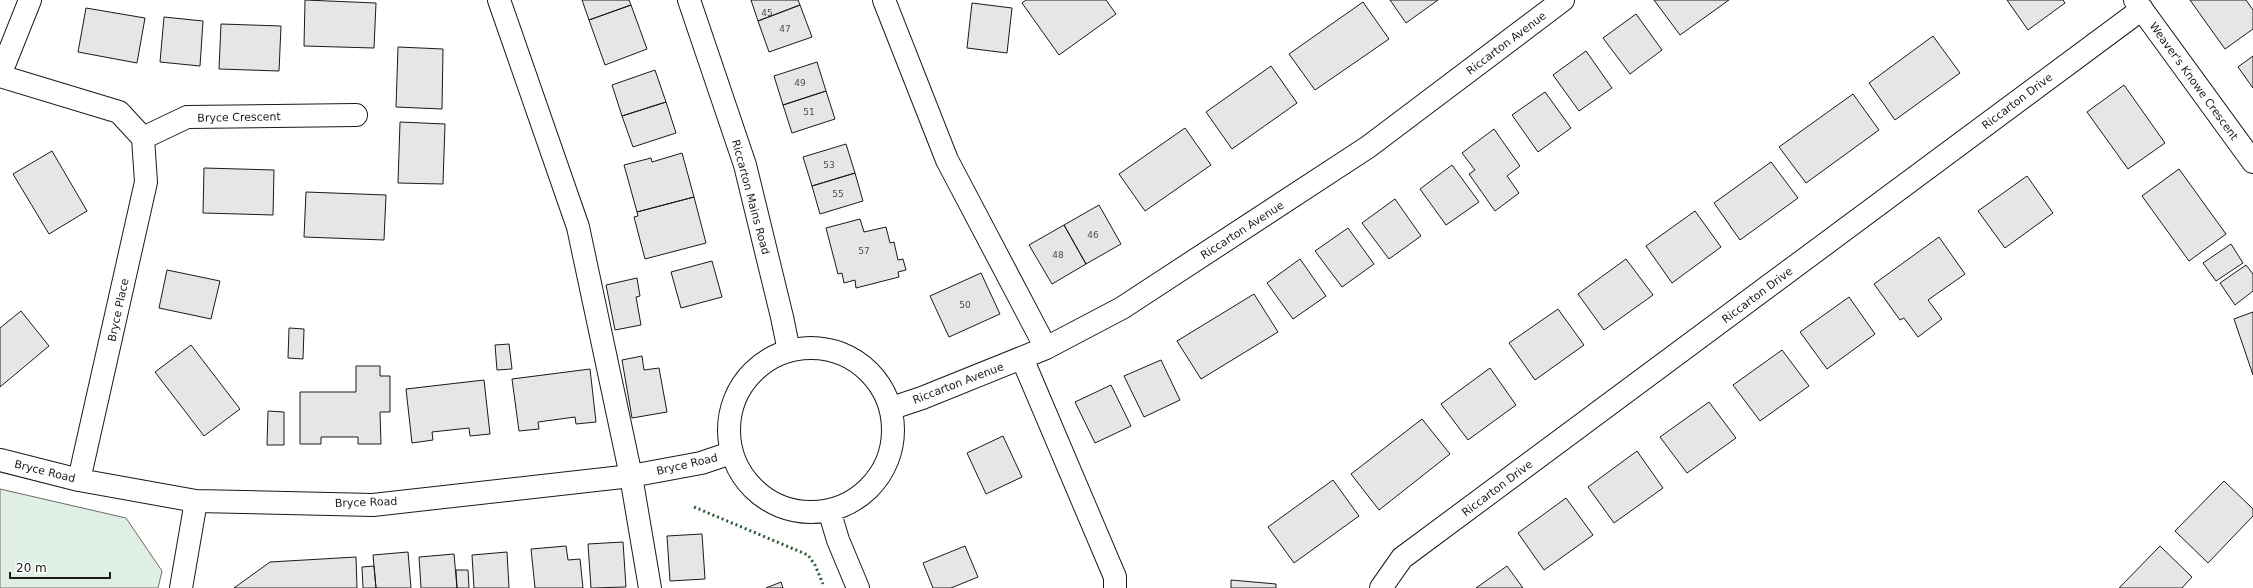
<svg xmlns="http://www.w3.org/2000/svg" width="2253" height="588" font-family="'DejaVu Sans',sans-serif">
  <style>
    .green { fill: #e0efe3; stroke: #6a6a6a }
    .building { fill: #e6e6e6; stroke: #1a1a1a }
    .lines { fill: none; stroke-linecap: round; stroke-linejoin: round }
    .minor-casing { stroke: #1a1a1a; stroke-width: 24 }
    .minor { stroke: #fff; stroke-width: 22 }
    .hedge { stroke: #2b5a34; stroke-width: 3; stroke-dasharray: 2 3; stroke-linecap: butt }
    .labels { text-anchor: middle; stroke-width: 3; stroke-linejoin: round; paint-order: stroke }
    .number-label { font-size: 9px; fill: #4d4d4d }
    .street-label { font-size: 11px; fill: #1a1a1a; stroke: #fff }
  </style>
  <rect width="100%" height="100%" fill="#fff"/>
  <path class="green" d="M 0,489 L 126,518 L 162,571 L 158,588 L 0,588 Z"/>
  <path class="building" d="M 305,0 L 376,3 L 374,48 L 304,46 Z
    M 582,0 L 629,0 L 631,5 L 589,20 Z
    M 751,0 L 798,0 L 800,5 L 758,21 Z
    M 1026,0 L 1106,0 L 1116,14 L 1059,55 L 1022,3 Z
    M 1390,0 L 1438,0 L 1406,23 Z
    M 1654,0 L 1729,0 L 1680,35 Z
    M 2007,0 L 2063,0 L 2065,3 L 2028,30 Z
    M 2190,0 L 2246,0 L 2253,10 L 2253,29 L 2225,49 Z
    M 1363,2 L 1389,39 L 1315,90 L 1289,54 Z
    M 972,3 L 1012,8 L 1007,53 L 967,48 Z
    M 631,5 L 647,49 L 605,65 L 589,20 Z
    M 800,5 L 812,37 L 769,52 L 758,21 Z
    M 86,8 L 145,18 L 137,63 L 78,52 Z
    M 1636,14 L 1662,50 L 1630,74 L 1603,38 Z
    M 164,17 L 203,21 L 200,66 L 160,62 Z
    M 221,24 L 281,26 L 279,71 L 219,69 Z
    M 1933,36 L 1960,73 L 1895,120 L 1869,83 Z
    M 398,47 L 443,49 L 442,109 L 396,107 Z
    M 1586,51 L 1612,88 L 1579,111 L 1553,75 Z
    M 2253,56 L 2253,88 L 2238,67 Z
    M 817,62 L 826,91 L 783,105 L 774,76 Z
    M 1271,66 L 1297,103 L 1232,149 L 1206,112 Z
    M 655,70 L 666,102 L 622,116 L 612,85 Z
    M 2124,85 L 2165,143 L 2128,169 L 2087,112 Z
    M 826,91 L 835,119 L 792,133 L 783,105 Z
    M 1545,92 L 1571,128 L 1538,152 L 1512,115 Z
    M 1853,94 L 1879,130 L 1806,183 L 1779,147 Z
    M 666,102 L 676,133 L 633,147 L 622,116 Z
    M 400,122 L 445,124 L 443,184 L 398,183 Z
    M 1185,128 L 1211,165 L 1145,211 L 1119,174 Z
    M 1494,129 L 1520,166 L 1507,176 L 1519,193 L 1495,211 L 1469,174 L 1475,170 L 1462,153 Z
    M 846,144 L 855,173 L 812,186 L 803,157 Z
    M 52,151 L 87,211 L 49,234 L 13,174 Z
    M 682,153 L 694,197 L 637,212 L 624,165 L 651,158 L 652,162 Z
    M 1771,162 L 1798,198 L 1740,240 L 1714,203 Z
    M 1452,165 L 1479,202 L 1446,225 L 1420,189 Z
    M 204,168 L 274,170 L 273,215 L 203,213 Z
    M 2179,169 L 2226,234 L 2189,261 L 2142,196 Z
    M 855,173 L 863,201 L 820,214 L 812,186 Z
    M 2027,176 L 2053,213 L 2005,248 L 1978,211 Z
    M 306,192 L 386,195 L 384,240 L 304,237 Z
    M 694,197 L 706,243 L 645,259 L 634,217 L 638,216 L 637,212 Z
    M 1395,199 L 1421,236 L 1389,259 L 1362,223 Z
    M 1099,205 L 1121,244 L 1086,264 L 1064,225 Z
    M 1695,211 L 1721,247 L 1672,283 L 1646,246 Z
    M 860,219 L 864,232 L 886,227 L 890,243 L 894,242 L 898,260 L 903,259 L 906,270 L 898,272 L 899,277 L 856,288 L 855,280 L 844,283 L 842,273 L 838,274 L 826,228 Z
    M 1064,225 L 1086,264 L 1052,284 L 1029,245 Z
    M 1348,228 L 1374,264 L 1342,287 L 1315,251 Z
    M 1939,237 L 1965,274 L 1928,300 L 1942,319 L 1918,337 L 1904,318 L 1900,320 L 1874,284 Z
    M 2231,244 L 2243,263 L 2216,281 L 2203,263 Z
    M 1300,259 L 1326,296 L 1293,319 L 1267,283 Z
    M 1626,259 L 1653,295 L 1604,330 L 1578,294 Z
    M 712,261 L 722,297 L 681,308 L 671,272 Z
    M 2246,265 L 2253,274 L 2253,291 L 2235,305 L 2220,283 Z
    M 167,270 L 220,281 L 211,319 L 159,308 Z
    M 981,273 L 1000,314 L 949,337 L 930,296 Z
    M 637,278 L 640,296 L 636,297 L 641,325 L 615,330 L 606,285 Z
    M 1254,294 L 1278,332 L 1201,379 L 1177,341 Z
    M 1849,297 L 1875,334 L 1827,369 L 1800,332 Z
    M 1558,309 L 1584,345 L 1535,380 L 1509,343 Z
    M 21,311 L 49,346 L 0,387 L 0,328 Z
    M 2253,312 L 2253,375 L 2234,319 Z
    M 289,328 L 304,329 L 303,359 L 288,358 Z
    M 509,344 L 512,369 L 497,370 L 495,345 Z
    M 191,345 L 240,409 L 204,436 L 155,372 Z
    M 1782,350 L 1809,386 L 1760,421 L 1733,385 Z
    M 642,356 L 644,370 L 659,368 L 667,412 L 632,418 L 622,360 Z
    M 1161,360 L 1180,400 L 1144,417 L 1124,376 Z
    M 356,366 L 380,366 L 380,376 L 390,376 L 390,412 L 380,412 L 381,444 L 358,444 L 358,437 L 321,437 L 321,444 L 300,444 L 300,392 L 356,392 Z
    M 1490,368 L 1516,405 L 1468,440 L 1441,404 Z
    M 590,369 L 596,422 L 576,424 L 575,417 L 538,422 L 539,429 L 519,431 L 512,379 Z
    M 484,380 L 490,434 L 470,436 L 469,428 L 432,432 L 433,440 L 412,443 L 406,389 Z
    M 1111,385 L 1131,426 L 1095,443 L 1075,402 Z
    M 1709,402 L 1736,438 L 1687,473 L 1660,437 Z
    M 268,411 L 284,412 L 284,445 L 267,445 Z
    M 1422,419 L 1450,454 L 1379,510 L 1351,474 Z
    M 1003,436 L 1022,477 L 986,494 L 967,453 Z
    M 1637,451 L 1663,488 L 1614,523 L 1588,487 Z
    M 1333,480 L 1359,516 L 1294,563 L 1268,527 Z
    M 2224,481 L 2253,509 L 2253,516 L 2208,563 L 2175,531 Z
    M 1566,498 L 1593,535 L 1544,570 L 1518,533 Z
    M 702,534 L 705,579 L 670,581 L 667,536 Z
    M 623,542 L 626,587 L 591,588 L 588,544 Z
    M 566,546 L 568,560 L 580,559 L 583,588 L 535,588 L 531,549 Z
    M 965,546 L 978,577 L 951,588 L 933,588 L 923,563 Z
    M 2160,546 L 2192,577 L 2182,588 L 2119,588 Z
    M 408,552 L 411,588 L 376,588 L 373,555 Z
    M 507,552 L 509,588 L 474,588 L 472,555 Z
    M 454,554 L 457,588 L 421,588 L 419,557 Z
    M 356,557 L 357,588 L 234,588 L 270,562 Z
    M 374,566 L 376,588 L 363,588 L 362,567 Z
    M 1507,566 L 1523,588 L 1476,588 Z
    M 456,570 L 468,570 L 469,588 L 457,588 Z
    M 1231,580 L 1276,584 L 1276,588 L 1231,588 Z
    M 781,582 L 783,588 L 766,588 Z"/>
  <g class="lines">
    <g class="minor-casing">
      <path id="minor" d="M 499,0 L 578,227 L 631,476 L 650,588
        M 689,0 L 745,165 L 782,317 L 789,351
        M 884,0 L 947,160 L 1046,348
        M 2135,0 L 2253,162
        M 0,75 L 30,0
        M 0,76 L 119,112 L 143,138 L 187,117 L 356,115
        M729 430a82 82 0 1 1 164 0a82 82 0 1 1-164 0Z
        M 1022,358 L 1115,577 L 1115,588
        M 892,408 L 922,398 L 1046,348 L 1122,308 L 1368,147 L 1563,0
        M 0,460 L 79,480 L 196,501 L 373,505 L 631,476 L 701,463 L 731,453
        M 79,480 L 146,182 L 143,138
        M 829,510 L 838,540 L 858,588
        M 181,588 L 196,501
        M 1381,588 L 1402,558 L 2142,9"/>
    </g>
    <use href="#minor" class="minor"/>
    <path class="hedge" d="M 694,507 L 808,555 L 815,565 L 823,584"/>
  </g>
  <g class="labels">
    <g class="number-label">
      <text x="767" y="16">45</text>
      <text x="785" y="32">47</text>
      <text x="800" y="86">49</text>
      <text x="809" y="115">51</text>
      <text x="829" y="168">53</text>
      <text x="838" y="197">55</text>
      <text x="1093" y="238">46</text>
      <text x="864" y="254">57</text>
      <text x="1058" y="258">48</text>
      <text x="965" y="308">50</text>
    </g>
    <g class="street-label">
      <text transform="translate(1506 43) rotate(-37)" y="4">Riccarton Avenue</text>
      <text transform="translate(2194 81) rotate(54)" y="4">Weaver's Knowe Crescent</text>
      <text transform="translate(2017 101) rotate(-37)" y="4">Riccarton Drive</text>
      <text transform="translate(239 117) rotate(-1)" y="4">Bryce Crescent</text>
      <text transform="translate(751 197) rotate(75)" y="4">Riccarton Mains Road</text>
      <text transform="translate(1242 230) rotate(-33)" y="4">Riccarton Avenue</text>
      <text transform="translate(1757 295) rotate(-37)" y="4">Riccarton Drive</text>
      <text transform="translate(118 310) rotate(-78)" y="4">Bryce Place</text>
      <text transform="translate(958 383) rotate(-21)" y="4">Riccarton Avenue</text>
      <text transform="translate(687 464) rotate(-13)" y="4">Bryce Road</text>
      <text transform="translate(45 471) rotate(14)" y="4">Bryce Road</text>
      <text transform="translate(1497 488) rotate(-37)" y="4">Riccarton Drive</text>
      <text transform="translate(366 502) rotate(-2)" y="4">Bryce Road</text>
    </g>
  </g>
  <path d="M10 572v6h100v-6" fill="none" stroke="#1a1a1a" stroke-width="2"/>
  <text x="16" y="572" font-size="12" fill="#1a1a1a" stroke="#ffffff" stroke-width="3" paint-order="stroke">20 m</text>
</svg>
